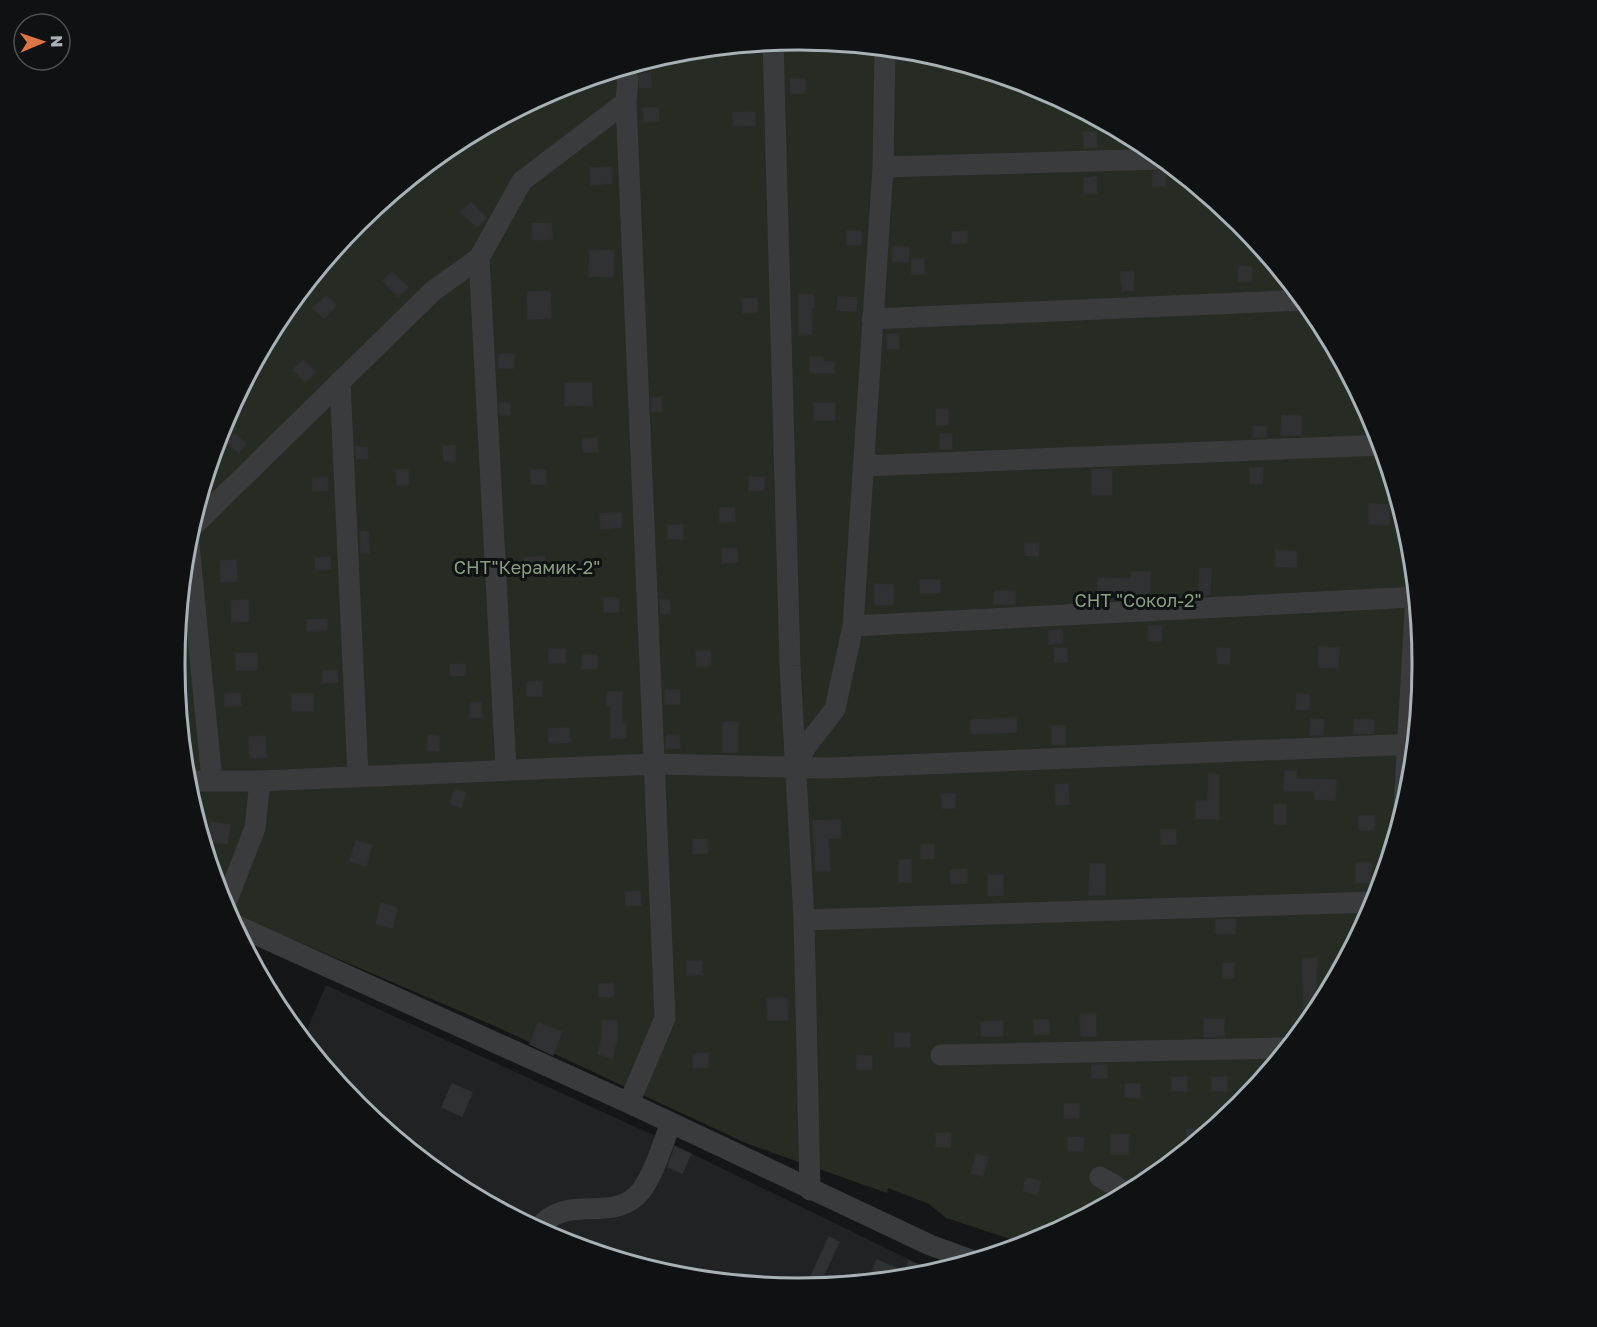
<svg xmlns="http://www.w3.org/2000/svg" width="1597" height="1327" font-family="'Golos Text',sans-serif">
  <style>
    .built { fill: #212224 }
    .green { fill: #262b24 }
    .building { fill: #303133; stroke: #2f3032; stroke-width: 1.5 }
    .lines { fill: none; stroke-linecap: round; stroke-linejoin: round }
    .minor { stroke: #393b3d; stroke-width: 21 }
    .labels { text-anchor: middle; stroke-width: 6; stroke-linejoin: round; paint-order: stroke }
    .park-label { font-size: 18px; fill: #8a9e81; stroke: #101112 }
    .rim { fill: none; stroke: #a8b1b5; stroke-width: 3 }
  </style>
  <rect width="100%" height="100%" fill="#151617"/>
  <path class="built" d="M 326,985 L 664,1140 L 935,1272 L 920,1276 L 798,1288 L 676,1276 L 559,1240 L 451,1183 L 357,1105 L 303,1039 Z"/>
  <path class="green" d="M 798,39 L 921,51 L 1038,87 L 1146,144 L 1240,222 L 1318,317 L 1376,425 L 1411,542 L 1423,664 L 1411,786 L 1375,903 L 1318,1011 L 1240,1105 L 1145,1183 L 1026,1244 L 946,1218 L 929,1204 L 888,1188 L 887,1193 L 748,1144 L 497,1027 L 226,911 L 186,785 L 174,663 L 186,541 L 222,424 L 279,316 L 357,222 L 452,144 L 560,86 L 677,51 Z"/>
  <path class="building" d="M 650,73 L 651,87 L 640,88 L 639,74 Z
    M 790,79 L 805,79 L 805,93 L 791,94 Z
    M 643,108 L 658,108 L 659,121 L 644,122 Z
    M 755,112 L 755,125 L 734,126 L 733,113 Z
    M 1083,132 L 1096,132 L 1097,147 L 1084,148 Z
    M 611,167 L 612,183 L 591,185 L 590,168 Z
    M 1165,171 L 1165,186 L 1153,186 L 1152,172 Z
    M 1096,177 L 1097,193 L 1084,194 L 1084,178 Z
    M 471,203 L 486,218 L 477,227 L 461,212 Z
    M 551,223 L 552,239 L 533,240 L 532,224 Z
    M 847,231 L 861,231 L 861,245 L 847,245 Z
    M 967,231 L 967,243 L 952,244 L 952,232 Z
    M 893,246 L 909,247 L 908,262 L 892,261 Z
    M 590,250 L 614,251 L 613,277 L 589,276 Z
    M 912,259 L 924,259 L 924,274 L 911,274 Z
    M 1239,266 L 1252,267 L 1251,282 L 1238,281 Z
    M 1133,271 L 1134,290 L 1122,291 L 1120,272 Z
    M 392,272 L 408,287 L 398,297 L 383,281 Z
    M 550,291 L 551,318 L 528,319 L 527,292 Z
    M 799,294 L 814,295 L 814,307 L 811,307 L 812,334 L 799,335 Z
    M 326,296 L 336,306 L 324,318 L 313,308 Z
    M 838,297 L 857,298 L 856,311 L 837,310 Z
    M 757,298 L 758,312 L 743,313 L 742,299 Z
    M 887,334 L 899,334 L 899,349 L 887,349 Z
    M 499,354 L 514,354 L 514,368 L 499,368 Z
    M 810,357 L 823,357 L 823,362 L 834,362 L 834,373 L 810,373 Z
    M 303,360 L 315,372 L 305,382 L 293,370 Z
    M 565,383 L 592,383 L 592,405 L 565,406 Z
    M 661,397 L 662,411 L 652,412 L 651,398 Z
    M 499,403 L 510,403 L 510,415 L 500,415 Z
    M 814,403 L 835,403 L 835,420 L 814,420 Z
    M 936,409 L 948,409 L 948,425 L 936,425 Z
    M 1282,415 L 1302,416 L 1301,435 L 1281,435 Z
    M 1254,426 L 1267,427 L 1266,437 L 1253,437 Z
    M 235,434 L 246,444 L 239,453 L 227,443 Z
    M 940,434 L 952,434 L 952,449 L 940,449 Z
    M 597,438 L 598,452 L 583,452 L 582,439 Z
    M 455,445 L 455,461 L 444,461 L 443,446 Z
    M 356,447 L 367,447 L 368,458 L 356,459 Z
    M 1250,468 L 1263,468 L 1262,484 L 1250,483 Z
    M 1092,469 L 1112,470 L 1112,495 L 1092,495 Z
    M 396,470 L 408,470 L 409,485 L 397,485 Z
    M 531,470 L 546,470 L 546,484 L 531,484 Z
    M 749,477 L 764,477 L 764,490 L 749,491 Z
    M 327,478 L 328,490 L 313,491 L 312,479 Z
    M 1369,504 L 1389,505 L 1389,525 L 1369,524 Z
    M 719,508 L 734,508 L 735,521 L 720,522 Z
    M 621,513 L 621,527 L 601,529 L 600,514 Z
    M 668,525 L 683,525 L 683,539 L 668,539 Z
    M 360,532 L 368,532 L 369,553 L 361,553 Z
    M 1025,543 L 1039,543 L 1038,556 L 1025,555 Z
    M 737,548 L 738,562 L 722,563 L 722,549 Z
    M 1276,550 L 1297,552 L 1296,567 L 1275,566 Z
    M 545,556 L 546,571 L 525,572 L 524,558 Z
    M 330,557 L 331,569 L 316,570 L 315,558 Z
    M 236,560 L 237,581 L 221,582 L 220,561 Z
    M 1200,568 L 1211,569 L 1210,595 L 1199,595 Z
    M 1131,572 L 1150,572 L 1150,597 L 1097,598 L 1098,578 L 1131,579 Z
    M 920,580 L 940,580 L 940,593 L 920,593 Z
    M 875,584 L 893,585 L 893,605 L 875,605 Z
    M 994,591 L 1015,591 L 1015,604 L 994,604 Z
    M 604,598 L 619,598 L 619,612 L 604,612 Z
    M 248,600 L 249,621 L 232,622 L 231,601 Z
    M 660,600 L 669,600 L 670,613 L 661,614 Z
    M 327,619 L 327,630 L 307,631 L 307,620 Z
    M 1148,626 L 1161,626 L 1162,641 L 1149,641 Z
    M 1062,630 L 1063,643 L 1049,644 L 1049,631 Z
    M 1319,647 L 1339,648 L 1338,668 L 1318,667 Z
    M 1054,648 L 1067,648 L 1067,662 L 1055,662 Z
    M 1217,648 L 1230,649 L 1229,664 L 1217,663 Z
    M 549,649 L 565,649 L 565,663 L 549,663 Z
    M 696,651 L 710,651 L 711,666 L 697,666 Z
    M 236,653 L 257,653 L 257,670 L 236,670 Z
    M 582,655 L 597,655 L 597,669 L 582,669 Z
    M 465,664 L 466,675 L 451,676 L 450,665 Z
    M 337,670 L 338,682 L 323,683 L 322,671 Z
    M 527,682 L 542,682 L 542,696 L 527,696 Z
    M 665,690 L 680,690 L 680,704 L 665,704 Z
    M 607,692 L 622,692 L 622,724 L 626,724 L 626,738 L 611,738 L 611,706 L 607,706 Z
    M 240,693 L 241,705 L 225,706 L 225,694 Z
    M 292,694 L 313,694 L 313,711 L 292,711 Z
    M 1297,694 L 1310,695 L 1309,710 L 1296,709 Z
    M 481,702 L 482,717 L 470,718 L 470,703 Z
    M 1016,718 L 1017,732 L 971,734 L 971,720 Z
    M 1311,719 L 1324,720 L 1323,735 L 1310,735 Z
    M 1354,719 L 1374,720 L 1374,733 L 1354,734 Z
    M 723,722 L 738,722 L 738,752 L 723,752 Z
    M 1052,726 L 1065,726 L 1065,745 L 1052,744 Z
    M 569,728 L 570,742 L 549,743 L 548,729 Z
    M 428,735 L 439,736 L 439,751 L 427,750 Z
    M 666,735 L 679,735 L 680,748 L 666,749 Z
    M 265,736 L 266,757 L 250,758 L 249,737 Z
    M 1285,771 L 1296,771 L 1296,779 L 1336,780 L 1335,800 L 1315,799 L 1315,791 L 1284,791 Z
    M 1209,774 L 1219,775 L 1219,819 L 1196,819 L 1196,801 L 1208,801 Z
    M 1068,784 L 1069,804 L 1056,805 L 1055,785 Z
    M 455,789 L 466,793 L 461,807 L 450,804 Z
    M 942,794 L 955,794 L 955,808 L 942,808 Z
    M 1274,804 L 1286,805 L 1286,825 L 1274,824 Z
    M 1359,816 L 1375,816 L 1374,830 L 1359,830 Z
    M 840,820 L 841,838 L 828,838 L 830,871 L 816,871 L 813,821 Z
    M 210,822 L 230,825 L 227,844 L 207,841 Z
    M 1161,830 L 1176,830 L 1176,844 L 1161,844 Z
    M 707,839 L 708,853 L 693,854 L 693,840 Z
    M 356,841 L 372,845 L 366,866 L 350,861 Z
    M 934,844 L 934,858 L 921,859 L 921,845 Z
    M 899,860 L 911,860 L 911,882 L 899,882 Z
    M 1371,862 L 1371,882 L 1356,883 L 1356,863 Z
    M 1090,864 L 1105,864 L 1105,895 L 1089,895 Z
    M 967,869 L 967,883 L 951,884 L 950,870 Z
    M 988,875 L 1003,875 L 1003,895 L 988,896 Z
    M 640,891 L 641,905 L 626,906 L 625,892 Z
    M 381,903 L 397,908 L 392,928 L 376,924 Z
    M 1236,919 L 1235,934 L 1215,933 L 1216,920 Z
    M 1317,958 L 1315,1008 L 1304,1008 L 1302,959 Z
    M 687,961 L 702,961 L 702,974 L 687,975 Z
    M 1223,963 L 1234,963 L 1234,978 L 1223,978 Z
    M 613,983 L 614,997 L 599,997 L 599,984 Z
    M 787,998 L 788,1020 L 768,1020 L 767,999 Z
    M 1096,1014 L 1096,1036 L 1081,1036 L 1080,1015 Z
    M 1204,1019 L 1224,1019 L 1224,1037 L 1204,1037 Z
    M 617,1020 L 617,1039 L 612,1058 L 598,1054 L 602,1037 L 602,1021 Z
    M 1034,1020 L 1049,1020 L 1049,1034 L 1034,1034 Z
    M 1003,1021 L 1003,1036 L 981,1036 L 981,1022 Z
    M 538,1023 L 562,1032 L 553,1055 L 530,1044 Z
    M 895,1033 L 910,1033 L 910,1047 L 895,1047 Z
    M 708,1053 L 708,1067 L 693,1068 L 693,1054 Z
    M 857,1055 L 872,1056 L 872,1070 L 857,1069 Z
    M 1092,1065 L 1107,1065 L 1107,1078 L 1091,1078 Z
    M 1172,1077 L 1187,1077 L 1187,1091 L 1172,1091 Z
    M 1212,1077 L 1227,1077 L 1227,1091 L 1212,1091 Z
    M 452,1084 L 472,1093 L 462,1116 L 442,1107 Z
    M 1125,1084 L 1140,1084 L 1140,1098 L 1125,1097 Z
    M 1064,1104 L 1079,1104 L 1079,1118 L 1064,1118 Z
    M 1187,1129 L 1210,1130 L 1186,1149 Z
    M 936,1133 L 951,1133 L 950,1147 L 936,1147 Z
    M 1111,1134 L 1129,1135 L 1128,1154 L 1111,1154 Z
    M 1068,1137 L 1084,1138 L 1083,1151 L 1068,1151 Z
    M 675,1147 L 691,1154 L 682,1173 L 668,1167 Z
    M 976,1154 L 988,1157 L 983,1176 L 971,1173 Z
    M 1026,1178 L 1041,1181 L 1037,1195 L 1023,1191 Z
    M 829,1237 L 839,1242 L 821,1281 L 811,1276 Z
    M 877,1260 L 905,1272 L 909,1261 L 934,1272 L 920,1276 L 868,1281 Z"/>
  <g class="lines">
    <path class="minor" d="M 773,42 L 790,666 L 804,920 L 810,1190
      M 621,68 L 628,79 L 626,102 L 665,1018 L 629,1103
      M 883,167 L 1163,159
      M 872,319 L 1304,300
      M 340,381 L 358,775
      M 863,466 L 1382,445
      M 190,529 L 433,291 L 479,258
      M 188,535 L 212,780
      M 853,626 L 1416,597
      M 796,765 L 807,745 L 835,709 L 853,626 L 883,167 L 885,48
      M 506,769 L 479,258 L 522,181 L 626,102
      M 186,781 L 260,781 L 655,764 L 828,768 L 1415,744
      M 1404,808 L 1416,592
      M 224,908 L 255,828 L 260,781
      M 804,920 L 1376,902
      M 233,924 L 629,1103 L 930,1245 L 971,1260
      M 941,1055 L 1287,1048
      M 1100,1177 L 1127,1193
      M 538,1229 C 566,1191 613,1226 641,1191 C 655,1172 662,1145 671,1123"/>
  </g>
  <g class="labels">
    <g class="park-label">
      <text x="527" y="574">СНТ"Керамик-2"</text>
      <text x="1138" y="607">СНТ "Сокол-2"</text>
    </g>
  </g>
  <path d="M0 0H1597V1327H0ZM798 50H799A613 613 0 0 1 1412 663V665A613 613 0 0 1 799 1278H798A613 613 0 0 1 185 665V663A613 613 0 0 1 798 50Z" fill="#101112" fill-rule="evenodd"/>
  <path class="rim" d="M798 50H799A613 613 0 0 1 1412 663V665A613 613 0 0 1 799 1278H798A613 613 0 0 1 185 665V663A613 613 0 0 1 798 50Z"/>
  <g transform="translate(42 42) rotate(88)"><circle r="28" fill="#101112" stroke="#4d5153" stroke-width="1.5"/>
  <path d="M0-4.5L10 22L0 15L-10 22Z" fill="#de7545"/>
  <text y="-9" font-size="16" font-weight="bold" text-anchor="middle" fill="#a8b1b5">N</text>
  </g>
</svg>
